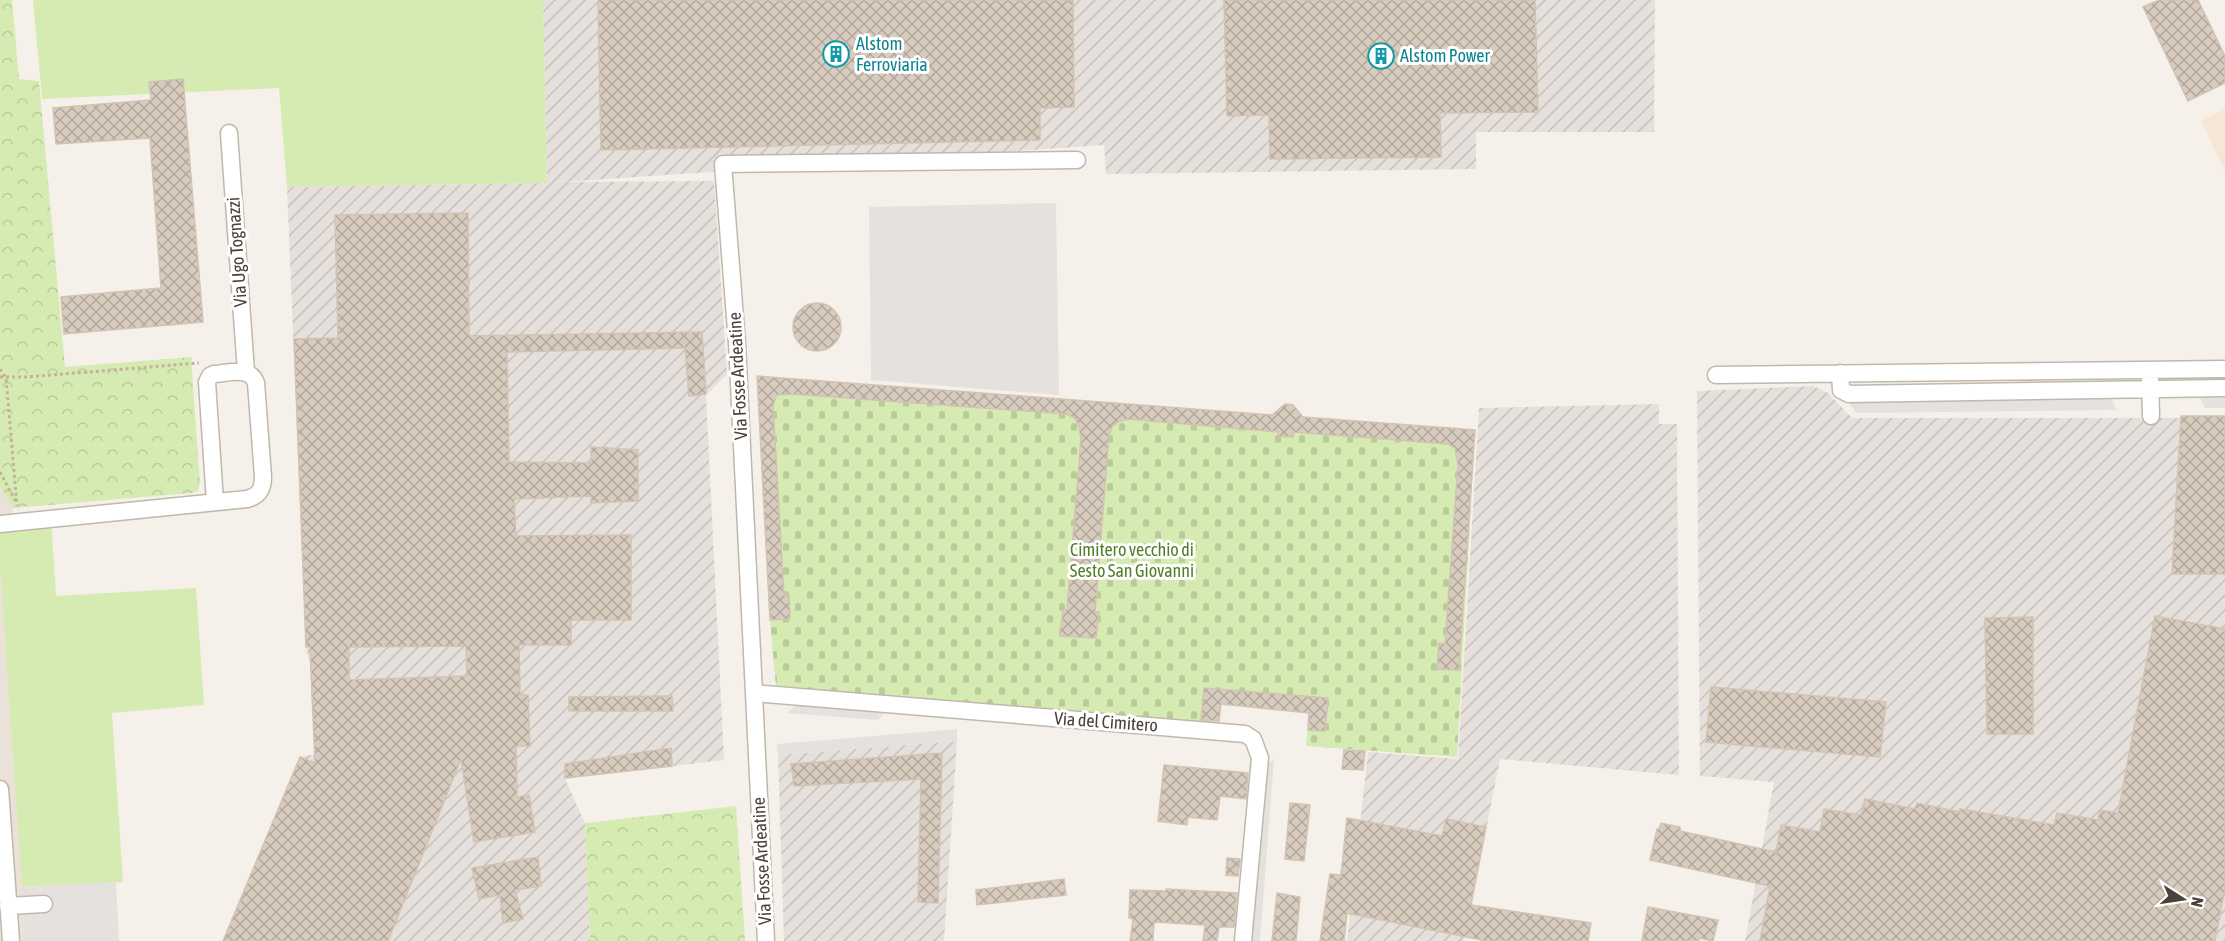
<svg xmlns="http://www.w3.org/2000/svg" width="2225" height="941" font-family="'Asap Condensed',sans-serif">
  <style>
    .residential { fill: #eae2d8 }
    .commercial { fill: #f7e6d5 }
    .industrial { fill: url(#industrial-furrows) }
    .grass { fill: #d6ebb2 }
    .cemetery { fill: url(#cemetery-stones) }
    .park { fill: url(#park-crowns) }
    .parking { fill: #e4e1de }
    .building { fill: url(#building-cross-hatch); stroke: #d3c3b2; stroke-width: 1.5; fill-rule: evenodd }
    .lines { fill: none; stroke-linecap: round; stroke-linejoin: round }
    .minor-casing { stroke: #c1b8ac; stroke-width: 19 }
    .path { stroke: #c4b29d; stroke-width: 3; stroke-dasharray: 3 3; stroke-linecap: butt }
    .minor { stroke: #fff; stroke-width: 16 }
    .labels { text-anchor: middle; stroke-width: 6; stroke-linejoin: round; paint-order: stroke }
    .culture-label { font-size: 18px; fill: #0d838f; stroke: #fff; text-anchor: start }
    .street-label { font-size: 18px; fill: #4a4138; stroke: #fff }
    .park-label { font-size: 18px; fill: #517f28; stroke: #fff }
  </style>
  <defs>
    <pattern id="industrial-furrows" width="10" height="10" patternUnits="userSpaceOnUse" patternTransform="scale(1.5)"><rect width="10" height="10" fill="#e5e0db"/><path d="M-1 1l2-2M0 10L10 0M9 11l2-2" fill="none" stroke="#c6c1bd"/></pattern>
    <pattern id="cemetery-stones" width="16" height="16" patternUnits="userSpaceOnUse" patternTransform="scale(1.5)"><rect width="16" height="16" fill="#d6ebb2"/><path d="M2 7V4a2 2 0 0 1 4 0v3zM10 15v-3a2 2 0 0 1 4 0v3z" fill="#b9cb9a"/></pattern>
    <pattern id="park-crowns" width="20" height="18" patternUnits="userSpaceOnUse" patternTransform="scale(1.5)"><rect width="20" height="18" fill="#d6ebb2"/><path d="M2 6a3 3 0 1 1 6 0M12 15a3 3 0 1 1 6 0" fill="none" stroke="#b9cb9a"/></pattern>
    <pattern id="building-cross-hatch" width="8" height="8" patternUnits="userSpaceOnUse" patternTransform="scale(1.5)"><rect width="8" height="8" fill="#d8ccbf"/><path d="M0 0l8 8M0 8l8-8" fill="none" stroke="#b1a79c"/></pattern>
  </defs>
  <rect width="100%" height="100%" fill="#f5f1ea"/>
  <path class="residential" d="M 0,487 L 13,508 L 11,556 L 25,941 L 0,941 Z"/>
  <path class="commercial" d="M 2225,109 L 2225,171 L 2201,121 Z"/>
  <path class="industrial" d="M 543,0 L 1655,0 L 1654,132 L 1476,132 L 1476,169 L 1106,174 L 1104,145 L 563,182 L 714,181 L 727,374 L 706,395 L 724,760 L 565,779 L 585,823 L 590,941 L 223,941 L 300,757 L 315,754 L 310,664 L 306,647 L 287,187 L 547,183 Z
    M 1813,386 L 1828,393 L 1852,418 L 2181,418 L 2181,416 L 2225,416 L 2225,941 L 1745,941 L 1774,782 L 1700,776 L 1697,391 Z
    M 1659,404 L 1659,424 L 1677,424 L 1679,775 L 1500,759 L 1464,941 L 1347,941 L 1368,752 L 1458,759 L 1479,408 Z
    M 957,741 L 944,941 L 784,941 L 778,755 Z"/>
  <path class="grass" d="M 33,0 L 543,0 L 547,183 L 287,187 L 279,88 L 42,99 Z
    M 51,518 L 56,596 L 196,588 L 204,705 L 112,713 L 123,882 L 22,887 L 0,565 L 0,522 Z"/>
  <path class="cemetery" d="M 757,377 L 1475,430 L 1457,757 L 1306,746 L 1309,713 L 1221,704 L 1219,723 L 776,687 L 770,620 Z"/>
  <path class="park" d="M 0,0 L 12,0 L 19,79 L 39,81 L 65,367 L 191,357 L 200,483 L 198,491 L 192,493 L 13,508 L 0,487 Z
    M 736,806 L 745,941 L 590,941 L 585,823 Z"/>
  <path class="parking" d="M 1056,203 L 1059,395 L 871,380 L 869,207 Z
    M 2225,394 L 2225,408 L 2205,408 L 2199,395 Z
    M 2110,396 L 2117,410 L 1856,413 L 1847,399 Z
    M 797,704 L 885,712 L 878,720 L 787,713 Z
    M 957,729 L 957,741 L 778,755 L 777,744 Z
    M 1274,759 L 1260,941 L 1249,941 L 1262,770 Z
    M 116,882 L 119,941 L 25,941 L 22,887 Z"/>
  <path class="building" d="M 598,0 L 1073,0 L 1074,107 L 1040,108 L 1040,140 L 601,150 Z
    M 1224,0 L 1535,0 L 1538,112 L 1440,113 L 1441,157 L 1270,159 L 1269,115 L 1227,116 Z
    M 2159,0 L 2198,0 L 2225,56 L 2225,83 L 2188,101 L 2143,7 Z
    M 183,79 L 203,322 L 64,334 L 61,297 L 161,288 L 150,138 L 56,144 L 53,108 L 151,100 L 149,82 Z
    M 468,213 L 469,336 L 702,332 L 706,394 L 689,396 L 685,348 L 507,352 L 509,462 L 591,463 L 591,447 L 638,450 L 638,501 L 591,503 L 591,496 L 514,499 L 516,536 L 631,535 L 631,620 L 571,620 L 571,645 L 519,645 L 520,695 L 528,695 L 530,746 L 516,746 L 517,797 L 529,795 L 535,832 L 474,842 L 461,759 L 388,941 L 223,941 L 300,757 L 315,763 L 310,647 L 306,647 L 294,339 L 338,338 L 335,215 ZM 466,646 L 467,676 L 349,680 L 349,647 Z
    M793 327a24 24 0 1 1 48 0a24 24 0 1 1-48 0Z
    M 757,376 L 1272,415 L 1285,404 L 1293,405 L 1303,417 L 1475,430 L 1459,670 L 1437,669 L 1439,643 L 1445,644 L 1458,464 L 1455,448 L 1448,444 L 1293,432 L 1293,437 L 1278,436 L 1278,432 L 1128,419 L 1118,422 L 1112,427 L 1109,435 L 1095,612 L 1099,612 L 1096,638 L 1060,636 L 1063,610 L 1067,610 L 1081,439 L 1079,427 L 1075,418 L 1066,414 L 791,394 L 777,395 L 773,405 L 784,595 L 789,595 L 790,619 L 770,620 Z
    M 2181,416 L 2225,416 L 2225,574 L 2172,574 Z
    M 2155,616 L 2225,629 L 2225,888 L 2215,941 L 1760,941 L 1770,886 L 1650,860 L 1657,829 L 1659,829 L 1661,823 L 1680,827 L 1680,831 L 1776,852 L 1781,825 L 1820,832 L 1824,809 L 1861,815 L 1865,799 L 1915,809 L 1917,803 L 1960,812 L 1960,809 L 2054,825 L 2057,813 L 2098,820 L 2100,810 L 2118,813 Z
    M 2033,617 L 2033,734 L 1987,734 L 1985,618 Z
    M 1711,687 L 1886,702 L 1880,757 L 1706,742 Z
    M 1204,688 L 1328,698 L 1325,731 L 1308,730 L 1309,713 L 1221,704 L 1219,721 L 1201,720 Z
    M 672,696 L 673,711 L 569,711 L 569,697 Z
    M 671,748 L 672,766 L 565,778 L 565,764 Z
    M 1344,750 L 1365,751 L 1363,770 L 1342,769 Z
    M 942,753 L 938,903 L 918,902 L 921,779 L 794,786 L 791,764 Z
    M 1164,765 L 1248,773 L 1246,799 L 1220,796 L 1217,820 L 1188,817 L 1187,825 L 1158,821 Z
    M 1290,803 L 1310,805 L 1304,861 L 1285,859 Z
    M 1347,818 L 1442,836 L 1446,819 L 1486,827 L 1471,905 L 1591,923 L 1588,941 L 1486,941 L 1347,913 L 1344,941 L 1320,941 L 1330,874 L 1341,875 Z
    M 538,857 L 541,886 L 515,890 L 523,919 L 503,923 L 500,895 L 479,899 L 472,868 Z
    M 1227,858 L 1240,859 L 1238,876 L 1226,875 Z
    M 1064,879 L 1066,895 L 977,905 L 976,890 Z
    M 1166,889 L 1237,893 L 1234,927 L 1219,927 L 1217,941 L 1203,941 L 1205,925 L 1154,922 L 1153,941 L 1130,941 L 1133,919 L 1129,918 L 1130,890 L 1166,891 Z
    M 1277,893 L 1300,897 L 1296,941 L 1272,941 Z
    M 1648,907 L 1718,920 L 1713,941 L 1699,938 L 1699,941 L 1642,941 Z"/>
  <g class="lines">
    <g class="minor-casing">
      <path id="minor" d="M 229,133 L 246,372
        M 1840,373 L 1841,390 L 1849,394 L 2225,388
        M 1716,375 L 2225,369
        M 2150,378 L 2151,416
        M 0,524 L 247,499 C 259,496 263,489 263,477 L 256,383 C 250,366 229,373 214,374 L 210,376 L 207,382 L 215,502
        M 754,693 L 1245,734 L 1253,739 L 1260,758 L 1243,941
        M 0,789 L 11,941
        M 8,906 L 44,904
        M 766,941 L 737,343 L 723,164 L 1077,160"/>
    </g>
    <path class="path" d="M 0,369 L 6,378 L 17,506
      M 0,377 L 27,377 L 199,363
      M 0,472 L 16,502"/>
    <use href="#minor" class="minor"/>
  </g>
  <defs>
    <g id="building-ring" transform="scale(1.35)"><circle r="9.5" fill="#fff" stroke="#0f9aa8" stroke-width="1.5"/><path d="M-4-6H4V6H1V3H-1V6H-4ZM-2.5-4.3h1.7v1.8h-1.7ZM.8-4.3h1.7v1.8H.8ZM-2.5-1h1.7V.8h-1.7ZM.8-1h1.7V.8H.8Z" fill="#0f9aa8"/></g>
  </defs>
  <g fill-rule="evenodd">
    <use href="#building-ring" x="836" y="54"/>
    <use href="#building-ring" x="1381" y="56"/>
  </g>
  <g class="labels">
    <g class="culture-label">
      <text x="856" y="50">Alstom<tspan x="856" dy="21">Ferroviaria</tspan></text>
      <text x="1400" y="62">Alstom Power</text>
    </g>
    <g class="street-label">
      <text transform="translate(237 252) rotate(-94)" y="6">Via Ugo Tognazzi</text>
      <text transform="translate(738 376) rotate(-93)" y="6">Via Fosse Ardeatine</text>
      <text transform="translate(1106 722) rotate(4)" y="6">Via del Cimitero</text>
      <text transform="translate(762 861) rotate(-93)" y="6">Via Fosse Ardeatine</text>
    </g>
    <g class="park-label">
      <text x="1132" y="556">Cimitero vecchio di<tspan x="1132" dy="21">Sesto San Giovanni</tspan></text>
    </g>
  </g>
  <g transform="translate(2183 899) rotate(102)" stroke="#ffffff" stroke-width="4.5" paint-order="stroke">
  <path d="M0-4.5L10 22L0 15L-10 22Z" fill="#4a4138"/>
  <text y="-9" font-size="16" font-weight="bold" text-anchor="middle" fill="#4a4138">N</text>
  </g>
</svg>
